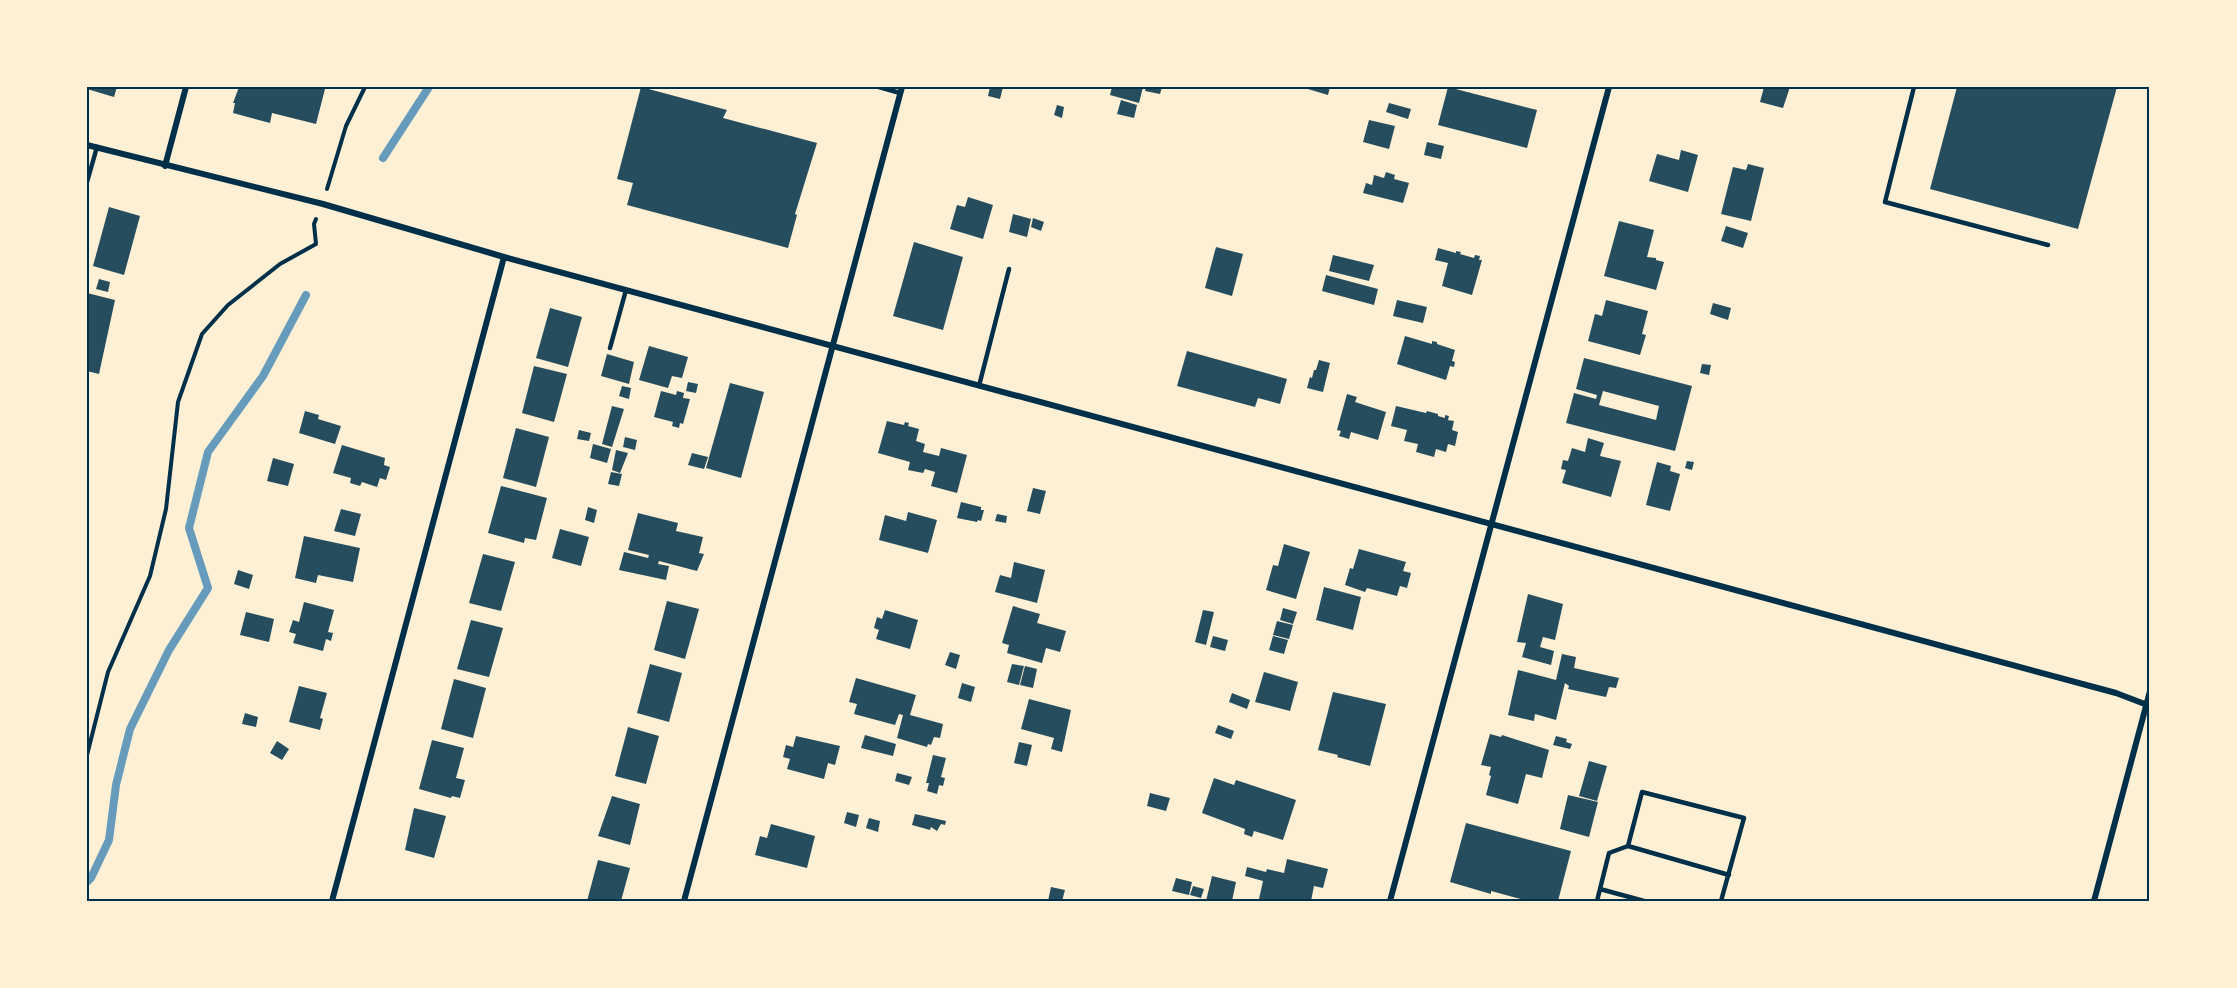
<svg xmlns="http://www.w3.org/2000/svg" width="2237" height="988" font-family="Mulish,sans-serif">
  <style>
    .lines { fill: none; stroke-linecap: round; stroke-linejoin: round }
    .stream { stroke: #669bbc; stroke-width: 8 }
    .building { fill: #264d5e; fill-rule: evenodd }
    .path { stroke: #003049; stroke-width: 4 }
    .service { stroke: #003049; stroke-width: 4.5 }
    .minor { stroke: #003049; stroke-width: 6 }
    .neatline { fill: none; stroke: #003049; stroke-width: 2 }
  </style>
  <rect width="100%" height="100%" fill="#fdf0d5"/>
  <g class="lines">
    <path class="stream" d="M 383,158 L 429,87
      M 87,882 L 91,878 L 109,840 L 116,785 L 130,729 L 169,650 L 208,588 L 189,528 L 208,452 L 263,376 L 306,295"/>
  </g>
  <path class="building" d="M 87,87 L 117,87 L 114,97 L 87,89 Z
    M 239,87 L 317,87 L 325,89 L 316,124 L 272,113 L 270,123 L 233,113 L 235,103 L 233,103 Z
    M 641,87 L 727,110 L 723,118 L 817,143 L 795,214 L 797,215 L 788,248 L 627,205 L 633,183 L 617,179 Z
    M 990,87 L 1003,87 L 1000,99 L 988,96 Z
    M 1112,87 L 1143,87 L 1139,103 L 1110,95 Z
    M 1146,87 L 1162,87 L 1160,94 L 1145,91 Z
    M 1301,87 L 1330,87 L 1328,95 Z
    M 1448,87 L 1537,110 L 1527,148 L 1438,125 Z
    M 1764,87 L 1790,87 L 1783,108 L 1760,102 Z
    M 1957,87 L 2117,87 L 2078,229 L 1930,189 Z
    M 1121,100 L 1137,105 L 1134,118 L 1117,114 Z
    M 1389,103 L 1411,109 L 1408,119 L 1386,112 Z
    M 1057,105 L 1064,107 L 1062,118 L 1054,115 Z
    M 1369,120 L 1395,126 L 1389,149 L 1363,142 Z
    M 1427,142 L 1444,146 L 1441,159 L 1424,155 Z
    M 1681,150 L 1698,155 L 1688,192 L 1649,181 L 1657,154 L 1679,160 Z
    M 1748,164 L 1764,168 L 1751,221 L 1721,214 L 1733,167 L 1746,170 Z
    M 1386,172 L 1395,175 L 1394,179 L 1409,183 L 1403,203 L 1363,193 L 1366,183 L 1372,185 L 1374,175 L 1384,178 Z
    M 968,197 L 993,205 L 983,239 L 950,229 L 957,205 L 965,207 Z
    M 109,207 L 140,216 L 124,275 L 93,266 Z
    M 1013,214 L 1031,219 L 1027,237 L 1009,232 Z
    M 1033,218 L 1044,222 L 1041,231 L 1031,227 Z
    M 1619,221 L 1654,230 L 1647,257 L 1656,258 L 1656,260 L 1664,262 L 1656,290 L 1604,276 Z
    M 1726,226 L 1748,233 L 1743,248 L 1721,241 Z
    M 914,242 L 963,257 L 943,330 L 893,316 Z
    M 1216,247 L 1243,254 L 1232,296 L 1205,288 Z
    M 1438,248 L 1456,253 L 1456,251 L 1461,252 L 1460,254 L 1474,258 L 1475,255 L 1480,256 L 1479,260 L 1482,260 L 1472,295 L 1442,286 L 1448,263 L 1435,260 Z
    M 1333,255 L 1374,265 L 1369,281 L 1329,271 Z
    M 1326,275 L 1378,289 L 1374,305 L 1322,291 Z
    M 99,279 L 110,282 L 108,292 L 96,289 Z
    M 87,293 L 115,300 L 99,374 L 87,371 Z
    M 1397,300 L 1427,307 L 1423,323 L 1393,316 Z
    M 1606,300 L 1648,311 L 1642,334 L 1646,335 L 1640,355 L 1588,341 L 1595,314 L 1602,316 Z
    M 1713,303 L 1731,308 L 1728,320 L 1710,314 Z
    M 550,308 L 582,317 L 568,367 L 536,358 Z
    M 1405,336 L 1432,344 L 1432,341 L 1437,342 L 1437,344 L 1455,350 L 1452,361 L 1455,362 L 1454,367 L 1450,366 L 1446,380 L 1397,364 Z
    M 649,346 L 688,357 L 682,378 L 672,376 L 668,388 L 639,380 Z
    M 1187,351 L 1287,379 L 1280,404 L 1258,398 L 1255,407 L 1177,386 Z
    M 607,354 L 634,362 L 629,384 L 601,376 Z
    M 1584,358 L 1692,386 L 1675,451 L 1566,423 L 1574,393 L 1596,399 L 1597,395 L 1576,389 ZM 1603,391 L 1659,406 L 1656,420 L 1599,405 Z
    M 1319,360 L 1330,363 L 1323,392 L 1307,388 L 1310,377 L 1312,378 L 1314,370 L 1316,370 Z
    M 1702,364 L 1711,365 L 1709,375 L 1700,373 Z
    M 534,366 L 567,374 L 554,422 L 522,413 Z
    M 688,382 L 698,384 L 696,393 L 686,391 Z
    M 730,383 L 764,392 L 741,478 L 706,468 Z
    M 622,386 L 631,388 L 629,399 L 619,396 Z
    M 661,391 L 676,395 L 677,391 L 684,393 L 683,398 L 690,399 L 683,424 L 680,423 L 679,428 L 672,426 L 673,422 L 654,417 Z
    M 1347,394 L 1357,397 L 1355,402 L 1386,412 L 1378,440 L 1351,432 L 1349,439 L 1339,436 L 1341,431 L 1337,430 Z
    M 612,406 L 624,409 L 612,447 L 602,444 Z
    M 1396,406 L 1426,413 L 1427,411 L 1438,414 L 1438,416 L 1445,418 L 1445,415 L 1449,416 L 1448,420 L 1454,421 L 1452,430 L 1458,432 L 1455,446 L 1448,444 L 1446,452 L 1436,449 L 1434,457 L 1416,452 L 1418,444 L 1404,441 L 1407,430 L 1391,426 Z
    M 305,411 L 319,415 L 318,419 L 341,426 L 335,444 L 299,433 Z
    M 887,421 L 904,425 L 905,422 L 909,423 L 908,426 L 919,429 L 916,441 L 925,444 L 923,452 L 939,456 L 941,448 L 967,455 L 957,493 L 931,486 L 935,472 L 925,469 L 923,473 L 908,470 L 910,462 L 878,453 Z
    M 516,428 L 549,437 L 536,487 L 503,478 Z
    M 579,430 L 591,433 L 589,441 L 577,439 Z
    M 625,437 L 637,440 L 635,450 L 623,447 Z
    M 1588,438 L 1604,443 L 1600,456 L 1621,461 L 1611,497 L 1562,483 L 1566,470 L 1561,469 L 1563,460 L 1568,461 L 1572,448 L 1585,452 Z
    M 593,444 L 611,449 L 607,463 L 590,458 Z
    M 342,445 L 385,458 L 384,465 L 390,467 L 386,480 L 380,478 L 377,487 L 362,482 L 360,486 L 350,483 L 351,478 L 333,473 Z
    M 616,450 L 628,453 L 620,473 L 612,470 Z
    M 692,453 L 708,457 L 704,469 L 688,465 Z
    M 273,458 L 294,464 L 288,486 L 267,481 Z
    M 1687,461 L 1694,462 L 1692,470 L 1685,468 Z
    M 1657,462 L 1671,466 L 1670,471 L 1680,474 L 1670,511 L 1646,505 Z
    M 611,472 L 622,474 L 619,486 L 608,484 Z
    M 501,486 L 547,498 L 536,540 L 525,538 L 524,543 L 488,533 Z
    M 1033,488 L 1046,491 L 1040,514 L 1027,511 Z
    M 961,502 L 981,507 L 981,510 L 984,510 L 981,521 L 978,520 L 977,522 L 957,518 Z
    M 588,507 L 597,510 L 594,523 L 585,520 Z
    M 341,509 L 361,514 L 355,536 L 334,531 Z
    M 908,512 L 937,520 L 928,553 L 879,540 L 885,515 L 906,521 Z
    M 638,513 L 678,523 L 676,531 L 703,537 L 699,553 L 704,554 L 697,571 L 659,561 L 658,564 L 669,566 L 666,580 L 619,570 L 624,552 L 648,558 L 649,555 L 628,550 Z
    M 997,514 L 1007,516 L 1006,523 L 995,521 Z
    M 560,529 L 589,537 L 581,566 L 552,558 Z
    M 304,536 L 360,548 L 353,582 L 318,575 L 316,583 L 295,578 Z
    M 1284,544 L 1310,552 L 1296,599 L 1266,590 L 1273,565 L 1278,566 Z
    M 1359,549 L 1406,562 L 1403,571 L 1411,573 L 1407,588 L 1400,586 L 1397,596 L 1367,588 L 1365,592 L 1345,585 L 1350,568 L 1353,569 Z
    M 483,554 L 515,562 L 501,611 L 469,603 Z
    M 1014,562 L 1045,570 L 1037,603 L 995,592 L 1000,575 L 1011,578 Z
    M 238,570 L 253,575 L 249,589 L 234,584 Z
    M 1324,587 L 1361,597 L 1353,630 L 1316,620 Z
    M 1528,594 L 1563,604 L 1555,640 L 1543,637 L 1540,647 L 1554,651 L 1551,665 L 1522,657 L 1526,643 L 1517,642 Z
    M 667,601 L 699,609 L 685,659 L 654,650 Z
    M 304,602 L 334,610 L 328,632 L 333,633 L 331,641 L 326,639 L 323,651 L 293,643 L 296,634 L 289,632 L 293,620 L 299,622 Z
    M 1013,606 L 1040,614 L 1037,623 L 1066,631 L 1060,652 L 1046,648 L 1042,663 L 1007,653 L 1009,645 L 1002,643 Z
    M 1283,608 L 1297,612 L 1293,624 L 1280,620 Z
    M 885,610 L 918,620 L 910,649 L 876,639 L 879,630 L 874,628 L 877,617 L 882,619 Z
    M 1203,610 L 1214,612 L 1206,645 L 1195,642 Z
    M 246,612 L 274,619 L 269,642 L 240,635 Z
    M 471,620 L 503,628 L 489,677 L 457,669 Z
    M 1277,621 L 1293,625 L 1289,639 L 1273,635 Z
    M 1213,636 L 1228,640 L 1225,651 L 1210,647 Z
    M 1273,636 L 1288,640 L 1284,654 L 1269,650 Z
    M 950,652 L 960,655 L 956,669 L 945,665 Z
    M 1562,654 L 1576,657 L 1574,668 L 1619,678 L 1616,688 L 1609,687 L 1606,697 L 1568,689 L 1569,686 L 1565,683 L 1556,720 L 1535,714 L 1534,721 L 1508,715 L 1518,670 L 1556,680 Z
    M 650,664 L 682,673 L 669,722 L 637,713 Z
    M 1012,664 L 1024,666 L 1019,685 L 1007,682 Z
    M 1025,666 L 1037,669 L 1033,688 L 1020,685 Z
    M 1264,672 L 1298,682 L 1290,711 L 1255,702 Z
    M 856,678 L 916,695 L 910,715 L 943,724 L 940,738 L 934,737 L 931,745 L 928,744 L 927,747 L 897,738 L 903,715 L 899,714 L 895,725 L 854,714 L 857,704 L 849,702 Z
    M 454,679 L 486,688 L 473,738 L 441,729 Z
    M 962,683 L 975,687 L 971,702 L 958,698 Z
    M 299,686 L 327,693 L 320,718 L 323,719 L 320,730 L 289,722 Z
    M 1333,692 L 1386,704 L 1370,766 L 1337,757 L 1338,755 L 1318,750 Z
    M 1232,693 L 1250,700 L 1247,709 L 1229,702 Z
    M 1029,699 L 1071,710 L 1062,752 L 1051,749 L 1054,738 L 1021,729 Z
    M 245,713 L 258,717 L 256,727 L 242,724 Z
    M 1218,725 L 1234,731 L 1231,739 L 1215,733 Z
    M 628,727 L 659,736 L 646,784 L 615,776 Z
    M 1490,734 L 1501,737 L 1502,735 L 1549,750 L 1542,778 L 1526,774 L 1518,804 L 1486,795 L 1491,776 L 1489,775 L 1491,767 L 1481,765 Z
    M 865,735 L 896,744 L 893,756 L 861,748 Z
    M 796,736 L 840,746 L 835,765 L 828,763 L 824,779 L 787,769 L 790,759 L 783,757 L 786,745 L 793,747 Z
    M 1556,736 L 1567,739 L 1566,742 L 1572,744 L 1570,749 L 1553,745 Z
    M 432,740 L 464,748 L 456,778 L 465,780 L 460,798 L 452,796 L 451,798 L 419,789 Z
    M 277,741 L 289,749 L 282,760 L 270,753 Z
    M 1019,742 L 1032,745 L 1027,766 L 1014,763 Z
    M 933,755 L 946,758 L 941,777 L 945,778 L 943,786 L 939,785 L 937,794 L 927,791 L 929,783 L 926,783 Z
    M 1589,761 L 1607,766 L 1597,801 L 1579,796 Z
    M 897,773 L 912,777 L 909,785 L 895,781 Z
    M 1214,778 L 1234,785 L 1236,780 L 1296,800 L 1283,840 L 1254,831 L 1252,837 L 1244,834 L 1245,829 L 1202,813 Z
    M 1150,793 L 1170,798 L 1166,811 L 1147,806 Z
    M 1568,795 L 1598,802 L 1589,837 L 1560,829 Z
    M 612,796 L 640,804 L 630,845 L 598,836 Z
    M 414,808 L 446,816 L 434,858 L 405,850 Z
    M 847,812 L 859,815 L 856,827 L 844,823 Z
    M 915,814 L 946,821 L 945,825 L 941,824 L 937,831 L 931,827 L 930,830 L 912,825 Z
    M 869,818 L 880,821 L 878,832 L 866,828 Z
    M 1466,823 L 1571,851 L 1558,901 L 1528,901 L 1491,891 L 1491,894 L 1450,882 Z
    M 771,824 L 815,836 L 807,868 L 755,855 L 760,836 L 767,838 Z
    M 1287,859 L 1328,869 L 1323,888 L 1314,886 L 1311,901 L 1268,901 L 1259,899 L 1263,881 L 1245,876 L 1247,867 L 1266,872 L 1267,869 L 1284,873 Z
    M 598,860 L 630,868 L 621,901 L 587,901 Z
    M 1212,876 L 1236,882 L 1232,901 L 1206,901 Z
    M 1176,878 L 1192,882 L 1189,895 L 1172,891 Z
    M 1193,886 L 1204,889 L 1201,898 L 1190,895 Z
    M 1051,887 L 1065,890 L 1062,901 L 1048,901 Z"/>
  <g class="lines">
    <path class="path" d="M 327,189 L 346,126 L 365,87
      M 87,755 L 108,672 L 150,576 L 166,509 L 178,402 L 202,334 L 228,305 L 280,264 L 316,244 L 314,224 L 316,219"/>
    <path class="service" d="M 879,87 L 900,93
      M 1914,87 L 1885,202 L 2048,245
      M 87,182 L 97,147
      M 610,348 L 626,290
      M 979,386 L 1009,269
      M 1628,846 L 1729,875
      M 1600,889 L 1644,901
      M 1597,901 L 1609,853 L 1628,846 L 1642,792 L 1744,818 L 1721,901"/>
    <path class="minor" d="M 87,145 L 323,204 L 504,257 L 2116,693 L 2150,706
      M 165,166 L 186,87
      M 332,901 L 504,257
      M 684,901 L 902,87
      M 1390,901 L 1609,87
      M 2094,901 L 2150,691"/>
  </g>
  <rect width="2237" height="988" fill="none" stroke="#fdf0d5" stroke-width="177"/>
  <rect x="88" y="88" width="2060" height="812" class="neatline"/>
</svg>
